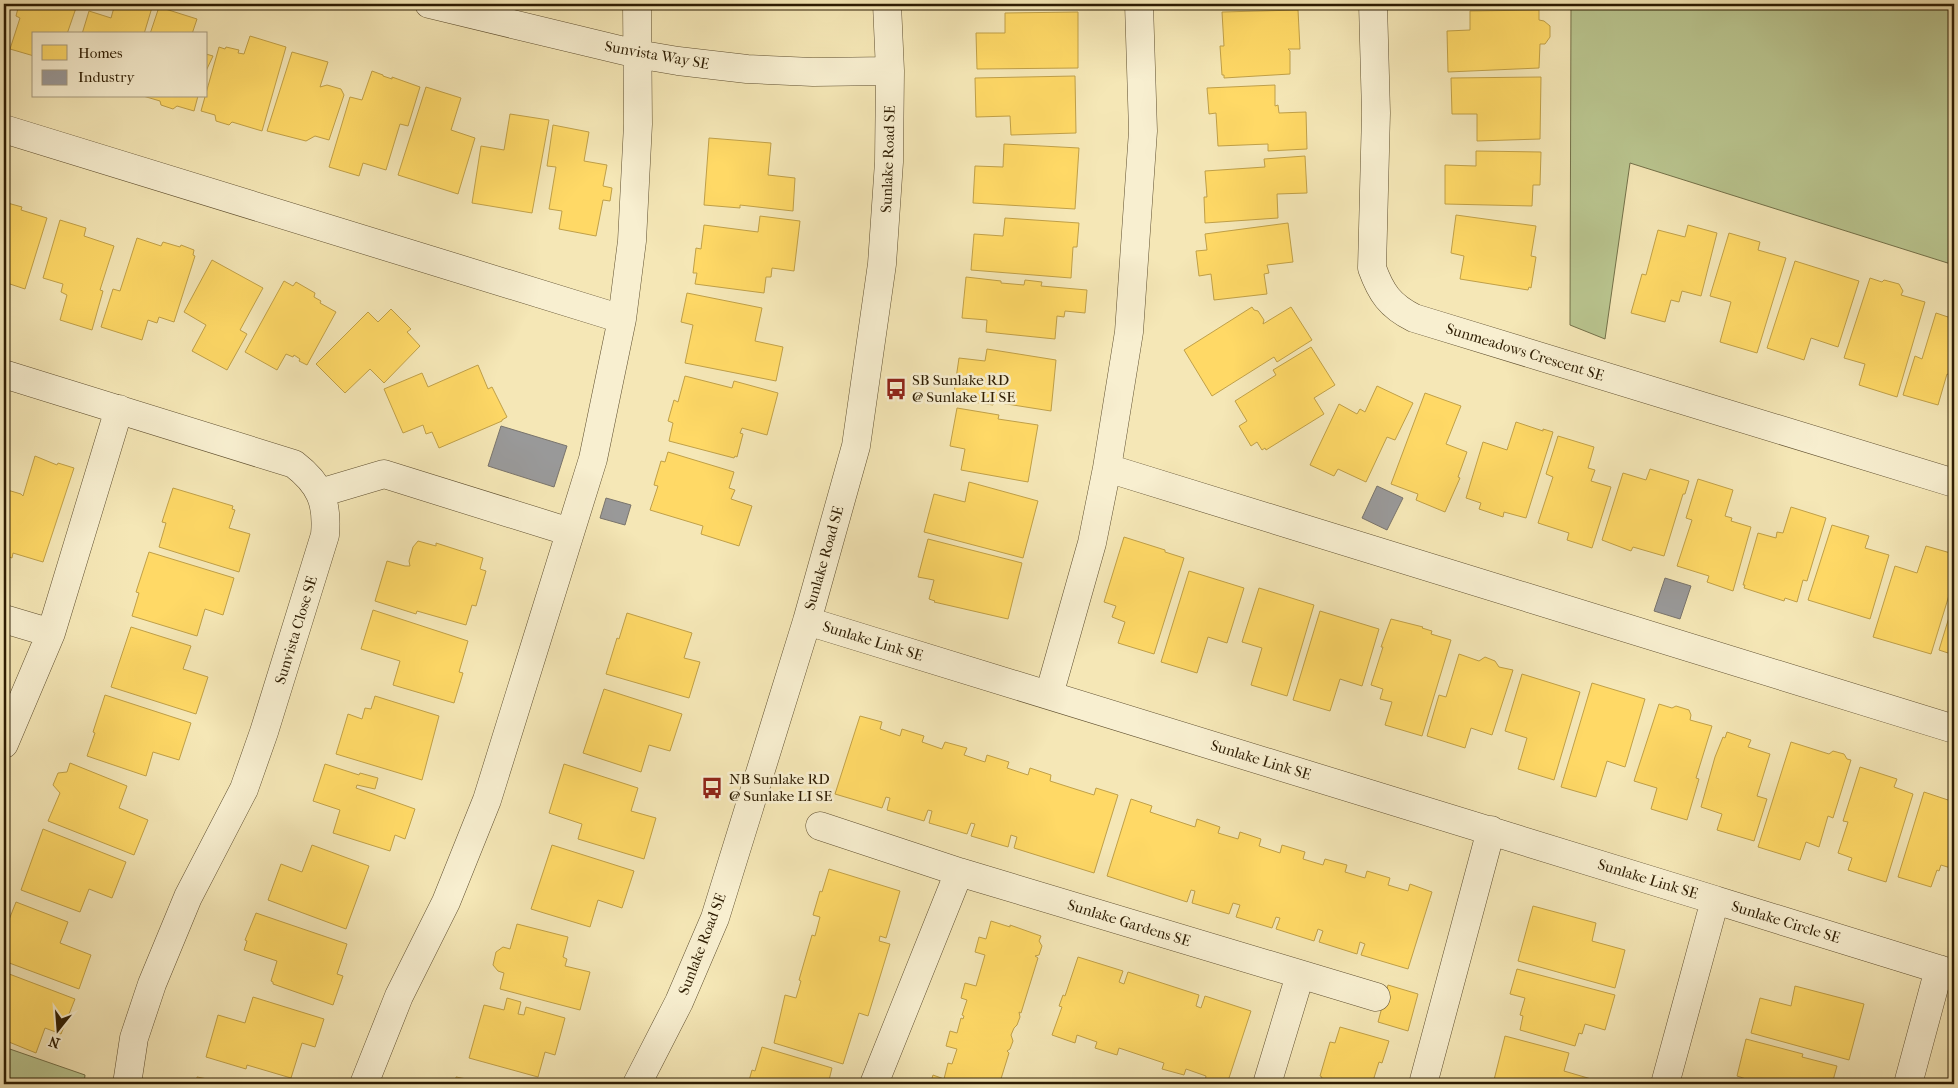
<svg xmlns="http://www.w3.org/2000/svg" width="1958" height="1088" font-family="'IM FELL French Canon',serif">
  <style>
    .green { fill: #bac690; stroke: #747149 }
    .homes { fill: #ffd966; stroke: #c0a048 }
    .industry { fill: #999; stroke: #79746c }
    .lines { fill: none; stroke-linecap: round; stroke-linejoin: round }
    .minor-casing { stroke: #5f4f2f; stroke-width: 29 }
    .minor { stroke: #f8efd0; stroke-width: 28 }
    .labels { text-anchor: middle; stroke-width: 5; stroke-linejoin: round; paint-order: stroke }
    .street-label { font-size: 15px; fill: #2d1c02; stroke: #f8efd0 }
    .poi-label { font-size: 15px; fill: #2d1c02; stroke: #f8efd0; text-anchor: start }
  </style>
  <rect width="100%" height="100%" fill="#f5e7b6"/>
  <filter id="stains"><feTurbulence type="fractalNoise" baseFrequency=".004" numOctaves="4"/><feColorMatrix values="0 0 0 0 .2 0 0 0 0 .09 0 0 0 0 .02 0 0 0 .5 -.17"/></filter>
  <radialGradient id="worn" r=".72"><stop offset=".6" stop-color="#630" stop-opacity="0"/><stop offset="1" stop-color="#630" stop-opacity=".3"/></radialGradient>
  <path class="green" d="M 1571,4 L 1954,4 L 1954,265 L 1630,163 L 1605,339 L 1570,325 Z
    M 4,1047 L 85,1075 L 84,1084 L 4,1084 Z"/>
  <path class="homes" d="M 19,4 L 73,4 L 77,5 L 67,34 L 34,34 L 34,56 L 10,49 L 20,18 L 16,16 Z
    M 115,4 L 153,4 L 144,34 L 82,34 L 89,11 L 111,18 Z
    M 1258,4 L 1302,4 L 1258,6 Z
    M 159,7 L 197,19 L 192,34 L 150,34 Z
    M 1298,10 L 1300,49 L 1288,49 L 1290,51 L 1290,74 L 1224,78 L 1224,75 L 1222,75 L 1220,46 L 1224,46 L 1222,12 Z
    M 1539,10 L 1539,20 L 1544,21 L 1550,26 L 1550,37 L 1545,44 L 1540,44 L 1539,68 L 1448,72 L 1447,31 L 1470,30 L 1470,11 Z
    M 1078,12 L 1078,68 L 977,69 L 976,33 L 1005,33 L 1005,13 Z
    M 250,36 L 286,47 L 262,131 L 232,122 L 229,125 L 216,121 L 215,115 L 201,111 L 219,47 L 225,49 L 226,47 L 239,50 L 238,53 L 244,54 Z
    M 292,52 L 328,62 L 320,87 L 327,85 L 341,89 L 344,95 L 329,140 L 315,136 L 306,141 L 267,131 Z
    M 206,54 L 213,56 L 206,71 Z
    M 372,71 L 383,75 L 383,76 L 392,79 L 392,77 L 420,87 L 408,126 L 400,124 L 386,170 L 363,163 L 359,176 L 329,167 L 350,97 L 362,100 Z
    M 1075,76 L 1076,133 L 1011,135 L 1010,116 L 976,117 L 975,78 Z
    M 1541,77 L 1540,139 L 1477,141 L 1477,114 L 1452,114 L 1451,78 Z
    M 1275,85 L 1275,106 L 1278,105 L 1279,113 L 1306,112 L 1307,149 L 1268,151 L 1268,144 L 1218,146 L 1216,113 L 1209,114 L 1207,88 Z
    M 426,87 L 461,98 L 451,130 L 475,138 L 458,194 L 398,175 Z
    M 143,96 L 198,96 L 194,111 L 177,106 L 173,109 L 161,105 L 160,101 Z
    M 510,114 L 549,120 L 532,213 L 472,203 L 481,146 L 504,150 Z
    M 553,125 L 589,132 L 584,161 L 607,165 L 603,186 L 612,188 L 610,201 L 603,200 L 596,236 L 559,229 L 562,211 L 549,209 L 556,167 L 547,166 Z
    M 709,138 L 771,143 L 768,175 L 795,178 L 793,211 L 740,205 L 740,208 L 704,205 Z
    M 1004,144 L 1079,148 L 1075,209 L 973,203 L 975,166 L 1003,167 Z
    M 1476,151 L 1541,152 L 1540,185 L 1533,185 L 1532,206 L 1445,204 L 1445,165 L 1476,166 Z
    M 1305,156 L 1307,193 L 1277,194 L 1278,218 L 1205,223 L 1204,197 L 1207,197 L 1205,171 L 1265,167 L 1264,159 Z
    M 4,202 L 22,207 L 21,210 L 47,218 L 25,289 L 4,282 Z
    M 1456,215 L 1536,226 L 1531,256 L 1536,257 L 1531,288 L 1529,287 L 1528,290 L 1460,279 L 1464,256 L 1451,253 Z
    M 760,216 L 800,221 L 794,271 L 772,268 L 771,277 L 766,277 L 764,293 L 695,284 L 697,273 L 693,273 L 696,248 L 701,249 L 704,225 L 758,232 Z
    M 1005,218 L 1079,223 L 1077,247 L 1073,247 L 1071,278 L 971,270 L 974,234 L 1003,236 Z
    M 60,220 L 86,228 L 84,236 L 114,246 L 100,290 L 103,291 L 92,330 L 60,320 L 67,295 L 61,292 L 63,284 L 43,278 Z
    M 1288,223 L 1293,262 L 1267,265 L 1269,273 L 1264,274 L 1267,294 L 1214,300 L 1211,274 L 1199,276 L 1196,251 L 1207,250 L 1205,234 Z
    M 1688,225 L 1717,233 L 1701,296 L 1682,291 L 1679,302 L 1671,300 L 1665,322 L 1631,313 L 1642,274 L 1646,275 L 1658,230 L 1685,237 Z
    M 1729,233 L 1760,242 L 1758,250 L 1786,258 L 1757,353 L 1720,342 L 1731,302 L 1710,296 Z
    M 137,238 L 161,246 L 163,242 L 180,247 L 181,245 L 194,250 L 193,255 L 195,256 L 174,322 L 159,317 L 157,323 L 148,320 L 142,340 L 101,327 L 113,289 L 120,291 Z
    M 212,260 L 263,288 L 240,330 L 247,334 L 227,370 L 192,351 L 206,325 L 184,312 Z
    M 1795,261 L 1859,281 L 1838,347 L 1811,338 L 1804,360 L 1767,348 Z
    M 966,277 L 1001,281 L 1001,283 L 1024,285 L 1025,280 L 1042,282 L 1041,286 L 1087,290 L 1085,313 L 1065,311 L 1064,317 L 1057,316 L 1055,339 L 986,332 L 987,320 L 962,318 Z
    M 1870,278 L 1882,282 L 1884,280 L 1899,284 L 1903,291 L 1901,295 L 1925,302 L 1897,397 L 1859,385 L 1865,364 L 1844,358 Z
    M 284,281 L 293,286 L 296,282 L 315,293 L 314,297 L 321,301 L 320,303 L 336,312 L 307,365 L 299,361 L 300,359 L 294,355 L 293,357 L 286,354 L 277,370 L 245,352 Z
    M 687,293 L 762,308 L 755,341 L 783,347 L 776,381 L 685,363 L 693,325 L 681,322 Z
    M 1252,307 L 1254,310 L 1258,311 L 1264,320 L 1263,324 L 1291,307 L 1312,340 L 1277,362 L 1274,357 L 1212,396 L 1184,350 Z
    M 391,309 L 411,329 L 407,332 L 420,346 L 384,383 L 370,369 L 345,393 L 316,364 L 368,312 L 378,322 Z
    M 1936,313 L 1954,319 L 1954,377 L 1947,374 L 1938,405 L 1903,395 L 1915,356 L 1922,359 Z
    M 1311,347 L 1335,385 L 1314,398 L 1324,414 L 1266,450 L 1265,448 L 1262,450 L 1257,442 L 1251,446 L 1239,426 L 1247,421 L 1235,401 L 1276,375 L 1273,370 Z
    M 987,349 L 1056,360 L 1051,411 L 994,402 L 993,405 L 953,399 L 959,358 L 985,361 Z
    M 478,365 L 488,389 L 492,387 L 507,417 L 502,420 L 502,421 L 439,448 L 432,432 L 426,434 L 423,425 L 403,433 L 384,389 L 422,373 L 428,387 Z
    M 685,376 L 732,388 L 734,381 L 778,393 L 767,435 L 742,428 L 740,433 L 743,434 L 737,457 L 735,456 L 734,458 L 669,441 L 673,423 L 668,421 L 674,400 L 678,402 Z
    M 1377,386 L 1413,403 L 1395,440 L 1387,437 L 1366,482 L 1338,469 L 1334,476 L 1310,465 L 1339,404 L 1357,414 L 1360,409 L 1365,412 Z
    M 1425,393 L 1461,406 L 1446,444 L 1467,452 L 1458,477 L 1460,478 L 1445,512 L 1416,500 L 1418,494 L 1391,484 Z
    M 957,408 L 999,415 L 998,419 L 1038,425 L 1028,482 L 961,470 L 965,449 L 950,446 Z
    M 1516,422 L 1543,431 L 1543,429 L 1553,432 L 1526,518 L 1504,512 L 1503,517 L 1479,509 L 1481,503 L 1466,498 L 1483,442 L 1507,450 Z
    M 1558,436 L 1594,447 L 1588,468 L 1595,470 L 1591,481 L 1611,487 L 1592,548 L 1567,540 L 1569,533 L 1538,523 L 1553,477 L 1546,474 Z
    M 668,452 L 734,472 L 729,488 L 735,490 L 731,499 L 752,506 L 739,546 L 701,534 L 703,526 L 650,510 L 658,486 L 654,485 L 655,481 L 661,461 L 665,462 Z
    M 35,456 L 57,465 L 58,463 L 74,468 L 43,562 L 13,553 L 12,558 L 4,555 L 4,489 L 21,494 L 23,496 Z
    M 1650,469 L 1689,481 L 1685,494 L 1683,494 L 1664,556 L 1633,547 L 1631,551 L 1602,540 L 1623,473 L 1646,480 Z
    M 1698,479 L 1733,490 L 1725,516 L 1732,518 L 1731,521 L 1751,527 L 1733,591 L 1707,582 L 1709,576 L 1677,566 L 1692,520 L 1686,518 Z
    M 969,482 L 1038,501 L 1023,558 L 924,532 L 934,494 L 965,502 Z
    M 173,488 L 233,506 L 232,509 L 235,510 L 229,528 L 250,534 L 239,572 L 159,547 L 166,523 L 162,522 Z
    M 1791,507 L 1826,518 L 1807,581 L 1803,580 L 1797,602 L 1785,598 L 1784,601 L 1744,588 L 1745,585 L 1743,585 L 1758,533 L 1776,538 L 1777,532 L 1783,533 Z
    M 1832,525 L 1869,536 L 1865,548 L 1889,555 L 1870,619 L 1808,600 Z
    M 1124,537 L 1165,550 L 1165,552 L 1184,558 L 1154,654 L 1118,643 L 1125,622 L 1112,617 L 1116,606 L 1104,602 Z
    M 928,539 L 1022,563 L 1008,619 L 934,602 L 935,601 L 929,599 L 934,580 L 918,577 Z
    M 418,541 L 436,546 L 436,543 L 483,558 L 480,569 L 486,571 L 476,606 L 472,605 L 466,625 L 417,611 L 416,614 L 375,601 L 387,561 L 405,566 L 410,566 L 409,561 L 413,547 Z
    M 1926,546 L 1954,554 L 1954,579 L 1931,654 L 1873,637 L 1895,566 L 1917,573 Z
    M 149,552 L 234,578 L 223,615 L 205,609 L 197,636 L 132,616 L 139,593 L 136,592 Z
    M 1189,571 L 1244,588 L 1227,643 L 1208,637 L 1197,673 L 1161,662 Z
    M 1259,588 L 1314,605 L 1287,696 L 1251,685 L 1262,648 L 1242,642 Z
    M 1954,601 L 1954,655 L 1939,650 Z
    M 373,610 L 468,641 L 459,672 L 463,673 L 454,703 L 393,685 L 400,661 L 361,649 Z
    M 1320,611 L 1379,629 L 1362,686 L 1340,679 L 1330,711 L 1293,700 Z
    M 627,613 L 692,633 L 684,658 L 700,662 L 689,698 L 606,674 L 617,638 L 619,639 Z
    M 1391,619 L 1423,627 L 1422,628 L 1432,631 L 1431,634 L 1451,640 L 1422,736 L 1385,725 L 1392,702 L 1380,699 L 1383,689 L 1371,685 L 1383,647 L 1381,647 Z
    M 131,627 L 191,646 L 183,669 L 208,677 L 196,714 L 111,687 Z
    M 1459,654 L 1479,661 L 1485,657 L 1495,661 L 1499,667 L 1513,670 L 1492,735 L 1471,728 L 1465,748 L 1427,736 L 1439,695 L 1446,697 Z
    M 1522,674 L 1580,692 L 1554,780 L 1518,769 L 1527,738 L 1505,731 Z
    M 1592,683 L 1645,699 L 1625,767 L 1607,761 L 1596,797 L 1561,787 Z
    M 604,689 L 682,714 L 670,751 L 649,745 L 641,772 L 583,753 Z
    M 105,695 L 191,723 L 179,760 L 153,752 L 146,776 L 87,756 L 95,733 L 93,732 Z
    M 375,696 L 439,716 L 422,780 L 336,754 L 348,714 L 362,719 L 365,708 L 371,709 Z
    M 1659,704 L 1672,708 L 1676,706 L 1689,710 L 1691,715 L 1690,720 L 1712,726 L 1696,778 L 1699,779 L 1687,820 L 1651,809 L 1657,788 L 1634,781 Z
    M 860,716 L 882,722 L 880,729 L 900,736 L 902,729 L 924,736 L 922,742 L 942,749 L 945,742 L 967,748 L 964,755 L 985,762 L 987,755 L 1009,762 L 1007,768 L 1028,775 L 1030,768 L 1051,775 L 1050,781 L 1094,795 L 1096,788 L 1118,795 L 1094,873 L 1014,848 L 1017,837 L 1011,835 L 1008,847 L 971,836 L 975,824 L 971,823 L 967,834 L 929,823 L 932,811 L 928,810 L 924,821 L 887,810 L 890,798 L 886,797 L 882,808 L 835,794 Z
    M 1727,732 L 1751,740 L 1748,747 L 1770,754 L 1757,796 L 1767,799 L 1754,841 L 1717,830 L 1722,814 L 1701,807 L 1715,757 L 1723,737 L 1725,738 Z
    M 1791,742 L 1829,754 L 1833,751 L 1844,754 L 1847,759 L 1851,760 L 1833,818 L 1828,816 L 1819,847 L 1806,842 L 1800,860 L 1758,847 Z
    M 70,763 L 127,786 L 119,808 L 148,820 L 134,855 L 48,821 L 60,793 L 53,785 L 58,773 L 67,772 Z
    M 325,764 L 359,775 L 360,773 L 378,778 L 375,789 L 357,785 L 356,788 L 415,809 L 405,839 L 395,835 L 390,851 L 333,833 L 340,810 L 313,801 Z
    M 564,764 L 638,788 L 631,811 L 656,818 L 644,859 L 578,839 L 582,824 L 549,813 Z
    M 1860,767 L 1897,779 L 1894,787 L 1913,794 L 1886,882 L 1848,870 L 1852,858 L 1838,853 L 1848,822 L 1843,821 Z
    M 1924,792 L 1954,802 L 1954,869 L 1941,865 L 1939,871 L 1937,870 L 1931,887 L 1898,877 Z
    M 1131,799 L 1152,806 L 1150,812 L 1195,827 L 1197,819 L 1220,827 L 1218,833 L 1238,839 L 1240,832 L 1261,839 L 1259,846 L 1280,853 L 1282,845 L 1305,852 L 1303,859 L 1323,865 L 1325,859 L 1347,865 L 1345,872 L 1365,878 L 1367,871 L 1390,878 L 1388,885 L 1408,891 L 1410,884 L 1432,892 L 1408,969 L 1361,955 L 1365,944 L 1360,942 L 1357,954 L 1319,942 L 1323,931 L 1318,929 L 1314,941 L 1276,929 L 1280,918 L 1276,917 L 1272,928 L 1236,917 L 1240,905 L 1233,903 L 1229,914 L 1192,903 L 1195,891 L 1191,890 L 1187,902 L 1107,876 Z
    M 43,829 L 126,862 L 112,898 L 89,889 L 80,912 L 21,890 Z
    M 312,845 L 369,866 L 346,929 L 268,900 L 281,864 L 302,872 Z
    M 552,845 L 634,871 L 622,908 L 598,900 L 590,927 L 531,909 Z
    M 829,869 L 900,891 L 886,938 L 880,936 L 879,941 L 890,944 L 868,1016 L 859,1013 L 843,1064 L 774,1043 L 785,995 L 796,998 L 801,981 L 799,980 L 812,935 L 815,936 L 820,917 L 813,915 L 820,891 L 822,892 Z
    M 16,902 L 68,922 L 60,943 L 91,955 L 79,989 L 4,961 L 4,943 L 8,931 L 5,930 Z
    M 1533,906 L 1596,923 L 1592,941 L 1625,950 L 1615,988 L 1518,961 Z
    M 256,913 L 347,944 L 337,974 L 343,976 L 333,1005 L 273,984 L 273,982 L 271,981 L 277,961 L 244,950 L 247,941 L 245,940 Z
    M 991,921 L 1010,927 L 1010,925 L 1041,936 L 1039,941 L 1042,946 L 1039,955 L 1035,956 L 1038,958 L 1021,1013 L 1019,1012 L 1020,1017 L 1017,1025 L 1014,1028 L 1011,1035 L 1013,1041 L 1010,1049 L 1007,1051 L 1009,1053 L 1000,1082 L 997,1081 L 996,1084 L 930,1084 L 933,1075 L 944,1079 L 948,1063 L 952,1064 L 957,1049 L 946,1046 L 950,1031 L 957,1033 L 961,1018 L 963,1019 L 964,1016 L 962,1015 L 967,1000 L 961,998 L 965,983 L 976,986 L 985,955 L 975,952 L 979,937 L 986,939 Z
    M 517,924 L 568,937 L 563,957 L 567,959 L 565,966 L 590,972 L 580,1010 L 500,989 L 504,973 L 498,971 L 493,965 L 496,952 L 503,947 L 510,949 Z
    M 1078,957 L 1123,971 L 1119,982 L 1124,984 L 1128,972 L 1199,995 L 1196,1006 L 1201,1008 L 1205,996 L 1251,1011 L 1227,1084 L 1213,1084 L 1205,1082 L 1206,1076 L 1186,1069 L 1184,1075 L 1162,1069 L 1164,1063 L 1119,1048 L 1117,1055 L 1095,1048 L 1097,1042 L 1077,1035 L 1075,1043 L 1052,1035 L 1062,1007 L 1059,1006 L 1063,995 L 1065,996 Z
    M 1517,969 L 1615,995 L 1605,1030 L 1585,1024 L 1582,1034 L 1579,1033 L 1575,1046 L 1520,1030 L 1523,1016 L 1520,1015 L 1525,998 L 1510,994 Z
    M 4,972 L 75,999 L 61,1034 L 45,1028 L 36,1053 L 4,1040 Z
    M 1388,985 L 1418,994 L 1408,1031 L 1378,1022 Z
    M 1795,986 L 1864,1004 L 1849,1060 L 1751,1033 L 1760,998 L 1791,1006 Z
    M 253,997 L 324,1019 L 315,1047 L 302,1043 L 291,1078 L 247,1065 L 246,1069 L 206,1057 L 218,1015 L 245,1023 Z
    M 507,998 L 521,1002 L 518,1014 L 524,1015 L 526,1007 L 565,1018 L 555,1055 L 545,1052 L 538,1077 L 469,1058 L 484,1005 L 504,1010 Z
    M 1340,1027 L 1389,1041 L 1382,1063 L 1379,1062 L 1372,1084 L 1319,1084 L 1322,1077 L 1320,1076 L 1330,1042 L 1335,1043 Z
    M 1505,1036 L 1569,1053 L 1564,1071 L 1598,1081 L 1597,1084 L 1493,1084 Z
    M 1746,1039 L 1803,1054 L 1802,1057 L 1837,1066 L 1832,1084 L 1761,1084 L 1737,1076 Z
    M 762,1047 L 832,1068 L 828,1084 L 748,1084 L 752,1070 L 755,1071 Z
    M 197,1077 L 234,1084 L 196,1084 Z
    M 456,1077 L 493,1084 L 455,1084 Z"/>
  <path class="industry" d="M 501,426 L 567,446 L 554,487 L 488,466 Z
    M 1377,486 L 1403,498 L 1387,530 L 1362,518 Z
    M 606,498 L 631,505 L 625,525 L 600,518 Z
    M 1665,578 L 1691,586 L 1680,619 L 1654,611 Z"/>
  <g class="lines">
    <g class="minor-casing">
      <path id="minor" d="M 429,4 L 637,54 L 678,61 L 747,69 L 813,72 L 890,71
        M 1373,4 L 1376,113 L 1372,268 C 1381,293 1390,306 1414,318 L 1954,483
        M 4,129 L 622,319
        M 4,374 L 294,464 C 320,484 328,502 325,535 L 264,732 L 244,789 L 188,897 L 152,984 L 134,1038 L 127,1084
        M 1107,468 L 1954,729
        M 320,493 L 384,474 L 570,532
        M 4,619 L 51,633
        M 807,621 L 1715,900
        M 1049,695 L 1092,543 L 1107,468 L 1129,332 L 1143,131 L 1139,4
        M 4,744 L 51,633 L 119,409
        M 820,826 L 959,872 L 1376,997
        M 364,1084 L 399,996 L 446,902 L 487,800 L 593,459 L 622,319 L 632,241 L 638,124 L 637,4
        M 637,1084 L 679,1002 L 715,918 L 807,621 L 856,446 L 882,264 L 889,162 L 890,71 L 887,4
        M 874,1084 L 959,872
        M 1267,1084 L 1300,975
        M 1423,1084 L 1491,830
        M 1665,1084 L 1715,900 L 1954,974
        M 1908,1084 L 1939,969"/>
    </g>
    <use href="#minor" class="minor"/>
  </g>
  <defs>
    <g id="bus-bare" transform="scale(1.725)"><path d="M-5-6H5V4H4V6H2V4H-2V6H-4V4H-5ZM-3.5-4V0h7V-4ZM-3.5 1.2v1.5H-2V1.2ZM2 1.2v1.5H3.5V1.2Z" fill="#8f2418" stroke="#f8efd0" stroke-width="2.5" paint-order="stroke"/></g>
  </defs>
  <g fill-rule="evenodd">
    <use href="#bus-bare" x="896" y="389"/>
    <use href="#bus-bare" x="712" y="788"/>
  </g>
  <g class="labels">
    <g class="street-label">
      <text transform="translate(657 55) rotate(10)" y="5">Sunvista Way SE</text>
      <text transform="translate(888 159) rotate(-88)" y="5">Sunlake Road SE</text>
      <text transform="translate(1525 352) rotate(17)" y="5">Sunmeadows Crescent SE</text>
      <text transform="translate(824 558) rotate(-74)" y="5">Sunlake Road SE</text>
      <text transform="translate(296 630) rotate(-73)" y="5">Sunvista Close SE</text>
      <text transform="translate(873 641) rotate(17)" y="5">Sunlake Link SE</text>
      <text transform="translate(1261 760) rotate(17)" y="5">Sunlake Link SE</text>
      <text transform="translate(1648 879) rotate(17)" y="5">Sunlake Link SE</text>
      <text transform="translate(1786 922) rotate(17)" y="5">Sunlake Circle SE</text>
      <text transform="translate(1129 923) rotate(17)" y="5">Sunlake Gardens SE</text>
      <text transform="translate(702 944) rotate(-69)" y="5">Sunlake Road SE</text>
    </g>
    <g class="poi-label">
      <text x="912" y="385">SB Sunlake RD<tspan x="912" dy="17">@ Sunlake LI SE</tspan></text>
      <text x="729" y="784">NB Sunlake RD<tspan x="729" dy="17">@ Sunlake LI SE</tspan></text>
    </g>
  </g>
  <rect width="1958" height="1088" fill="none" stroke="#f5e7b6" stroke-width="20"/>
  <rect x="5" y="5" width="1948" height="1078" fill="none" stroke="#2d1c02" stroke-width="2.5"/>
  <rect x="10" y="10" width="1938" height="1068" fill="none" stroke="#2d1c02"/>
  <rect x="32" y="32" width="175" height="65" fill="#f8efd0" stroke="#a79b7e"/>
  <rect x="42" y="45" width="25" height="15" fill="#ffd966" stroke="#a79b7e"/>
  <text x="78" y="58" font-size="15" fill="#2d1c02">Homes</text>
  <rect x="42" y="70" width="25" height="15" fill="#999999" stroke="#a79b7e"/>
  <text x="78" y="82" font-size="15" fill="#2d1c02">Industry</text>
  <g transform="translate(58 1030) rotate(197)" stroke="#f8efd0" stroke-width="4" paint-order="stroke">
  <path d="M0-4L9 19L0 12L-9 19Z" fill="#2d1c02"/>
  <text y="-8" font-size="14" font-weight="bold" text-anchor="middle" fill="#2d1c02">N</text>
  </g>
  <rect width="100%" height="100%" filter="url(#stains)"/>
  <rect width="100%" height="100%" fill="url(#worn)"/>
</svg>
